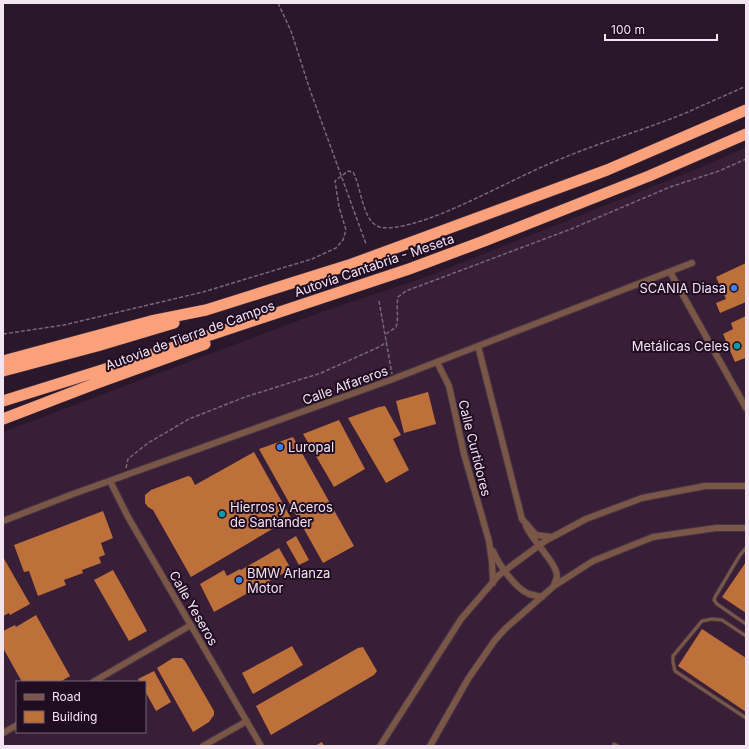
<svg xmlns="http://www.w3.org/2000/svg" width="749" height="749" font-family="Inter,sans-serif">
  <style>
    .built { fill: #381f37; fill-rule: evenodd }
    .building { fill: #be703b }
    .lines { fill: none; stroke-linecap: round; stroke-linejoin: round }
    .service-casing { stroke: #473446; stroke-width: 4.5 }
    .minor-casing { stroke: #473446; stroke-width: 8 }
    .motorway-casing { stroke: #473446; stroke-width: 12 }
    .path { stroke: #7a6879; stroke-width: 1.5; stroke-dasharray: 4 2; stroke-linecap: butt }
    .service { stroke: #7a5647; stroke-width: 3 }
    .minor { stroke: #7a5647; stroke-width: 6 }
    .motorway { stroke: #faa07a; stroke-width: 11 }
    .shop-dot { fill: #3f7fe0; stroke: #210d21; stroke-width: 1.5 }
    .culture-dot { fill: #0f9aa8; stroke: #210d21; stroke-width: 1.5 }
    .labels { text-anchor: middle; stroke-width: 4; stroke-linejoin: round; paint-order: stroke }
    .street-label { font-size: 13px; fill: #f2e4f1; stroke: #210d21 }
    .poi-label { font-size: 13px; fill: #f2e4f1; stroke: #210d21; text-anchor: start }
  </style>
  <rect width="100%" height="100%" fill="#2b172a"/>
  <path class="built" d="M 746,147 L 746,746 L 3,746 L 3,432 L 316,314 L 426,277 L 702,167 ZM 17,682 L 145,682 L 145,732 L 17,732 Z"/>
  <path class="building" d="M 746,263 L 746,302 L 720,313 L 716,303 L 726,299 L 716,277 Z
    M 746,316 L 746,360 L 745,358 L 735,362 L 723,334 L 733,329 L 731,323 Z
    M 428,392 L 436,424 L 404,433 L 396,401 Z
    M 385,406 L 401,435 L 393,439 L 409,470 L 386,483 L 348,418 L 379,407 Z
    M 339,420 L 365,469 L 334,487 L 303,434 Z
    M 293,437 L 354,546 L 323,563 L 259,449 Z
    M 254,452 L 291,518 L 191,577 L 153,510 L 148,507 L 145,503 L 145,495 L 151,490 L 188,476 L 191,477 L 195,485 Z
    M 103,511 L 113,538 L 101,543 L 105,555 L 99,557 L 101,563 L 82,570 L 83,573 L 64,580 L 66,585 L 38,596 L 29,571 L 24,572 L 14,545 Z
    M 296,536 L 309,560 L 299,565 L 286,542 Z
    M 279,548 L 291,569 L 214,612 L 200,584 L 224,570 L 227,576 L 240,569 L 241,570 Z
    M 3,557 L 30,604 L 10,615 L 9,613 L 3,616 Z
    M 746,562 L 746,613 L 722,597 Z
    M 113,570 L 147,631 L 129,641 L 94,580 Z
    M 36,615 L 70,676 L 60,682 L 22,682 L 3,648 L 3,631 L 15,625 L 16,627 Z
    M 702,629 L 746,658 L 746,712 L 678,666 Z
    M 292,646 L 303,665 L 253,694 L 242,673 Z
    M 363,647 L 377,671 L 374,675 L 271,735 L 256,706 L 358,648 Z
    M 173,658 L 182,658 L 185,661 L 214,711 L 214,715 L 209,722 L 193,732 L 157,668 Z
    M 154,671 L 171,702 L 156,711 L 145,691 L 145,682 L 140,682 L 138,679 Z
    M 322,742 L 324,746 L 315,746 Z"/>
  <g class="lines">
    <g class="service-casing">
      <path id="service" d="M 746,548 L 740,555 L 715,597 L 714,600 L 717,604 L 746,624
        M 746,636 L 722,620 L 712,619 L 702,621 L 673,656 L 673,662 L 675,671 L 746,718
        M 613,746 L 614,744 L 618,746"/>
    </g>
    <g class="minor-casing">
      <path id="minor" d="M 670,272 L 746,408
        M 478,346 L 522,519 L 536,535 L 552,537
        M 437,362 L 449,386 L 464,454 L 489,541 L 492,562 L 493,583
        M 110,481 L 128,517 L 261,746
        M 3,521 L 73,494 L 393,379 L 692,263
        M 526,526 C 532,541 558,564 557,577 C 556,580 554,584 554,586
        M 493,551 C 499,565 515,588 529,594 C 533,595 538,596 542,597
        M 93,682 L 191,625
        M 3,733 L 17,725
        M 203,746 L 247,721
        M 380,746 L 461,619 L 499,575 L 545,541 L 586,519 L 642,498 L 705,486 L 746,486
        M 430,746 L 468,679 L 495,640 L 506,628 L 554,586 L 593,561 L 653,537 L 716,528 L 746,528"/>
    </g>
    <g class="motorway-casing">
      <path id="motorway" d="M 3,361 L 151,321 L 206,310 L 352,264 L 607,170 L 746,110
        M 3,371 L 97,346 L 174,323
        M 3,401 L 147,356 L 409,269 L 484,241 L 649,176 L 746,134
        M 3,419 L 97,383 L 205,344"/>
    </g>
    <path class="path" d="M 278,3 L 291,31 L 310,90 L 366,244
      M 379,301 L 392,374
      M 3,334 L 64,325 L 203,292 L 312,259 L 336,248 L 343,240 L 346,230 L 339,207 L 335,181 L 348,171 L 353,172 C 361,186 362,218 377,226 C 388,232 419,222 430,218 C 476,201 518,176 563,158 C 604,141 647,129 688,112 C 707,103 727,95 746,86
      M 386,334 L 396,327 C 399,318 396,308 398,297 L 406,291 L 571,229 L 670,187 L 719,171 L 746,159
      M 126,468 L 128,459 L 148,443 L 189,419 L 245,397 L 321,373 L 379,347 L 387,342"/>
    <use href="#service" class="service"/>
    <use href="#minor" class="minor"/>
    <use href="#motorway" class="motorway"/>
  </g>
  <g class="shop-dot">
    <circle cx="734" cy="288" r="4"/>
    <circle cx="280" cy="447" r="4"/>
    <circle cx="239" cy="580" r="4"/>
  </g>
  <g class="culture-dot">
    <circle cx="737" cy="346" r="4"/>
    <circle cx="222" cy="514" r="4"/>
  </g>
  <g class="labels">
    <g class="street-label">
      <text transform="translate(374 265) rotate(-19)" y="5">Autovía Cantabria - Meseta</text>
      <text transform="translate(190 335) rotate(-20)" y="5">Autovia de Tierra de Campos</text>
      <text transform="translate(345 385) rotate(-20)" y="5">Calle Alfareros</text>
      <text transform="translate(475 448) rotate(76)" y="5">Calle Curtidores</text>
      <text transform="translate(194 608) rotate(60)" y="5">Calle Yeseros</text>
    </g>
    <g class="poi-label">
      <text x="726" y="293" text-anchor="end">SCANIA Diasa</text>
      <text x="729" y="351" text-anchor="end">Metálicas Celes</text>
      <text x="288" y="452">Luropal</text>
      <text x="230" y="512">Hierros y Aceros<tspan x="230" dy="15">de Santander</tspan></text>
      <text x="247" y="578">BMW Arlanza<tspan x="247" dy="15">Motor</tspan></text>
    </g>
  </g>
  <rect width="749" height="749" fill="none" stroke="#f2e4f1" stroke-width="8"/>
  <rect x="16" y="681" width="130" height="52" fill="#210d21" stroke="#756374"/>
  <rect x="24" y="694" width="20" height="6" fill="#7a5647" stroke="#756374"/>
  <text x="52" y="701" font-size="12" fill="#f2e4f1">Road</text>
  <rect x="24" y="711" width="20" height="12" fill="#be703b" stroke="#756374"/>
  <text x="52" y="721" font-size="12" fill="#f2e4f1">Building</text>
  <path d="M605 34v6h112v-6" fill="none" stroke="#f2e4f1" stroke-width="2"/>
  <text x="611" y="34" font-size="12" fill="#f2e4f1" stroke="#210d21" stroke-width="3" paint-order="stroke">100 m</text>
</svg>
